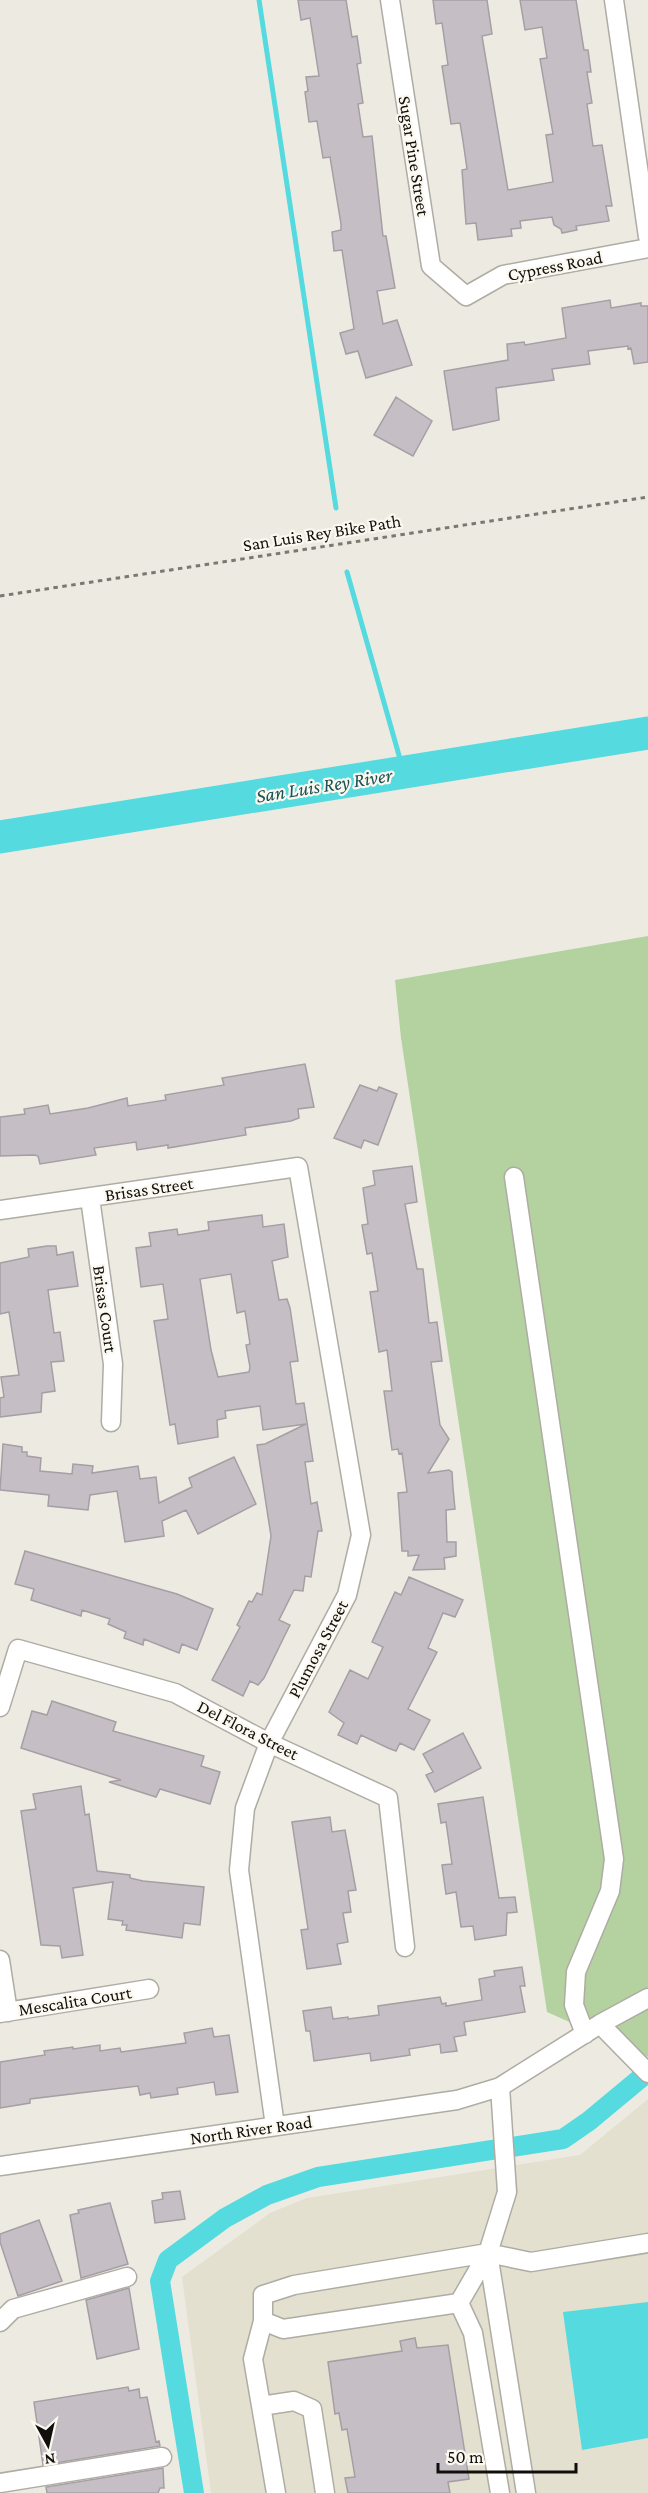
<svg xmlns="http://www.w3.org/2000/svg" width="648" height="2493" font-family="'Crimson Pro',serif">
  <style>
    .built { fill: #e3e0cf }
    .green { fill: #b3d2a0 }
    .water { fill: #55dbdf }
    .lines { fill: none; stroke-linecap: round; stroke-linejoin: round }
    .stream { stroke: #55dbdf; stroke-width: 5 }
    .canal { stroke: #55dbdf; stroke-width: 20 }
    .river { stroke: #55dbdf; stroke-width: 33 }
    .building { fill: #c6bec5; stroke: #a69ea5; stroke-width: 1.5; fill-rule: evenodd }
    .minor-casing { stroke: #aeaca3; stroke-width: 21 }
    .path { stroke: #7a7872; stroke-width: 3; stroke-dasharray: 4.5 4.5; stroke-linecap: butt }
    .minor { stroke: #fff; stroke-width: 18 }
    .labels { text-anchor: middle; stroke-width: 4.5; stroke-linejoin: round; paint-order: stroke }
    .street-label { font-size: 18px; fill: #100f0c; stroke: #faf8ef }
    .water-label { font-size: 20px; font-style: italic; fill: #175153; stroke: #faf8ef }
  </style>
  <rect width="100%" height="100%" fill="#edebe1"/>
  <path class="built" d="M 648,2099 L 648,2493 L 211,2493 L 182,2277 L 270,2213 L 307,2198 L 580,2155 Z"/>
  <path class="green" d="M 648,936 L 648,2057 L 547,2012 L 401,1038 L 395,980 Z"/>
  <path class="water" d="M 648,2302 L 648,2438 L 582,2450 L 563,2312 Z"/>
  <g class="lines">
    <path class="stream" d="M 259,0 L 336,508
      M 347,572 L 404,773"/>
    <path class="canal" d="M 194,2493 L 160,2281 L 168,2260 L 225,2218 L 267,2195 L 318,2177 L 563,2139 L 589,2121 L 648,2072"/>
    <path class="river" d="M 0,837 L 648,733"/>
  </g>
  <path class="building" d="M 298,0 L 346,0 L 352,37 L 357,36 L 361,63 L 357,64 L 363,103 L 358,104 L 363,137 L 372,136 L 383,236 L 386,236 L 395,288 L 377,291 L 383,324 L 397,320 L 412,365 L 366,378 L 358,351 L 346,354 L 340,333 L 354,329 L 342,250 L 334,251 L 332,232 L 341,230 L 341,224 L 330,157 L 323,158 L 317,121 L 309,122 L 305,92 L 308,91 L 306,77 L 319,76 L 310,18 L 301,20 Z
    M 433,0 L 487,0 L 492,34 L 482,36 L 508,190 L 553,182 L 546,135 L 553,134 L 540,59 L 547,58 L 542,27 L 525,30 L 520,0 L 576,0 L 584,50 L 588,50 L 591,72 L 587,72 L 592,103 L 587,104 L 593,146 L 602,145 L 612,206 L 606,206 L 609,221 L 576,226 L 577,230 L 562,233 L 561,229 L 554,225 L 552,217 L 520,221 L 521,228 L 511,229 L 512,236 L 478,240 L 476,223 L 466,224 L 462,170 L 467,169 L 463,141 L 460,123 L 451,124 L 442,66 L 448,65 L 442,23 L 436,24 Z
    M 610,300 L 611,308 L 641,303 L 641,306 L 648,306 L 648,362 L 634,364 L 631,348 L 628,349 L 628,346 L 588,351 L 590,364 L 552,369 L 554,380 L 496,388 L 499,420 L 453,430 L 444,371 L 508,360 L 507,344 L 524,342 L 525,345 L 566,338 L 562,308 Z
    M 396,397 L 432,421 L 413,456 L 374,435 Z
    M 305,1064 L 314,1107 L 298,1109 L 299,1118 L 291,1121 L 245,1128 L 246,1135 L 168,1148 L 168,1145 L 137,1150 L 136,1142 L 94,1148 L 96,1155 L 40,1164 L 38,1156 L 34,1155 L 0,1156 L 0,1117 L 25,1114 L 24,1109 L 48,1105 L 50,1114 L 88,1108 L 127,1098 L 128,1106 L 166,1100 L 165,1095 L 224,1085 L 222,1078 Z
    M 360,1085 L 377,1091 L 379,1087 L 397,1094 L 378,1145 L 364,1140 L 361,1148 L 334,1138 Z
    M 412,1166 L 417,1202 L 405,1204 L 417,1269 L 423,1269 L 429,1323 L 437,1322 L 442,1361 L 431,1362 L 440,1425 L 449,1439 L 428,1473 L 449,1470 L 452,1472 L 453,1488 L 455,1509 L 446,1510 L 447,1542 L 456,1542 L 456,1556 L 444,1558 L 445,1569 L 413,1570 L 419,1555 L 408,1556 L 408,1551 L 402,1551 L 398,1493 L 407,1492 L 402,1453 L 399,1454 L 398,1449 L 392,1450 L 384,1391 L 392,1391 L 387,1350 L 379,1352 L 370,1292 L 378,1291 L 372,1253 L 367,1254 L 362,1225 L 368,1224 L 363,1188 L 375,1185 L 373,1171 Z
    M 262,1215 L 263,1227 L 284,1224 L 288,1257 L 272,1261 L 279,1300 L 287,1299 L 290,1308 L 298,1361 L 290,1362 L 296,1404 L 304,1403 L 313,1461 L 305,1462 L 311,1504 L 317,1502 L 322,1531 L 318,1531 L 311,1577 L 305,1576 L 303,1591 L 294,1590 L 279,1620 L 290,1625 L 285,1635 L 264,1678 L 258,1685 L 250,1681 L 243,1696 L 212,1680 L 240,1627 L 237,1625 L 249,1601 L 252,1602 L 257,1593 L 262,1595 L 271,1536 L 257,1445 L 265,1444 L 306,1424 L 263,1430 L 260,1406 L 225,1411 L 226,1418 L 217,1420 L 218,1437 L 178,1444 L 175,1424 L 170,1425 L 154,1321 L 168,1319 L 163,1284 L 141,1287 L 136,1248 L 151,1246 L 149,1233 L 177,1229 L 178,1235 L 209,1230 L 208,1222 ZM 231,1274 L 237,1313 L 245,1311 L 250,1344 L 246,1345 L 250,1367 L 249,1372 L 218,1377 L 211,1350 L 200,1279 Z
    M 47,1246 L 56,1246 L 57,1255 L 73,1252 L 78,1286 L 48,1290 L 54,1333 L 60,1332 L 64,1361 L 51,1362 L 55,1391 L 42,1393 L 41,1412 L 0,1417 L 0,1398 L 4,1397 L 1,1377 L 19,1375 L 9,1312 L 0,1314 L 0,1263 L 29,1257 L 28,1249 Z
    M 3,1444 L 22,1447 L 22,1452 L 27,1452 L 27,1456 L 41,1458 L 40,1471 L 72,1474 L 73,1464 L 93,1466 L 92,1473 L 138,1466 L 140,1479 L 156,1477 L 159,1503 L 192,1487 L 189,1478 L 234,1457 L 256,1504 L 198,1534 L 186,1510 L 162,1521 L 164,1536 L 125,1542 L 117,1491 L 90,1495 L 88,1510 L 48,1506 L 49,1495 L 0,1490 Z
    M 25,1551 L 177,1594 L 213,1609 L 197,1650 L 182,1644 L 179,1653 L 144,1639 L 143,1645 L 124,1638 L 126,1632 L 108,1624 L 110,1619 L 82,1610 L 81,1616 L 31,1600 L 34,1589 L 15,1584 Z
    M 409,1577 L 463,1600 L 455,1617 L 443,1613 L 428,1648 L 437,1652 L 408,1709 L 430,1720 L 414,1750 L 400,1743 L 396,1751 L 388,1748 L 361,1735 L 357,1744 L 338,1735 L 344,1723 L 329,1712 L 350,1670 L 368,1679 L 383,1647 L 372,1642 L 395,1592 L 401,1595 Z
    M 52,1701 L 116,1722 L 113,1731 L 204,1756 L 201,1766 L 220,1772 L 210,1804 L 160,1789 L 156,1797 L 109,1782 L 121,1780 L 21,1748 L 32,1711 L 47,1715 Z
    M 463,1733 L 481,1768 L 435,1792 L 426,1775 L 433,1772 L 423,1754 Z
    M 81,1786 L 85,1815 L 89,1814 L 97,1871 L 130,1875 L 130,1878 L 143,1881 L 204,1887 L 200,1925 L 184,1923 L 182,1938 L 126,1930 L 127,1925 L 122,1925 L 123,1921 L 108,1919 L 113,1882 L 73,1888 L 83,1955 L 62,1958 L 60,1946 L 41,1945 L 21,1811 L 36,1809 L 33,1794 Z
    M 483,1797 L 499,1898 L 515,1897 L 517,1912 L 507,1913 L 506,1935 L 475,1940 L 473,1926 L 461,1927 L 456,1892 L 446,1894 L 442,1865 L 452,1864 L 446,1822 L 441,1823 L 438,1804 Z
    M 330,1817 L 332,1832 L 345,1830 L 356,1890 L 348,1891 L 351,1912 L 343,1913 L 348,1942 L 337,1944 L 341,1964 L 307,1969 L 301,1930 L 308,1929 L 292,1822 Z
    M 522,1967 L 525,1986 L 520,1986 L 525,2012 L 464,2022 L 466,2035 L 454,2037 L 457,2051 L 441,2053 L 440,2044 L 409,2049 L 410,2055 L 371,2061 L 370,2053 L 314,2061 L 310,2031 L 306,2031 L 303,2011 L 331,2007 L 333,2019 L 348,2017 L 348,2019 L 379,2015 L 378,2006 L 440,1997 L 442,2004 L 446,2003 L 446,2006 L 482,2000 L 479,1979 L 495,1976 L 494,1971 Z
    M 212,2028 L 214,2037 L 229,2035 L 238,2092 L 216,2095 L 214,2082 L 177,2088 L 178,2094 L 151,2098 L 150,2093 L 140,2095 L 138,2086 L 30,2099 L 30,2103 L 0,2108 L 0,2062 L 45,2055 L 44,2051 L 73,2047 L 73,2049 L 100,2045 L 100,2051 L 120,2048 L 121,2052 L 186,2043 L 184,2033 Z
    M 180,2191 L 185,2219 L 155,2223 L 152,2201 L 163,2199 L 162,2193 Z
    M 110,2203 L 128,2264 L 81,2278 L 70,2215 L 79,2213 L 78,2210 Z
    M 39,2220 L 62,2281 L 18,2296 L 0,2242 L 0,2234 Z
    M 129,2288 L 139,2349 L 97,2359 L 86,2300 Z
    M 415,2338 L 417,2348 L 448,2345 L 469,2479 L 448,2482 L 450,2493 L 348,2493 L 345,2478 L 355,2477 L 347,2429 L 342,2430 L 339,2413 L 335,2414 L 328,2362 L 402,2351 L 400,2341 Z
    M 128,2387 L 129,2391 L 139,2389 L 140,2398 L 147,2397 L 156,2442 L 159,2441 L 160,2446 L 43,2465 L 34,2402 Z
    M 163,2468 L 164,2488 L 160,2488 L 158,2493 L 47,2493 L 46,2487 Z"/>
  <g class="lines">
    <g class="minor-casing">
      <path id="minor" d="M 390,0 L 431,266 L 466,296 L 503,275 L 648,248
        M 614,0 L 648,237
        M 514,1177 L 614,1859 L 610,1891 L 576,1972 L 574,2005 L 585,2034
        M 90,1198 L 113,1364 L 111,1422
        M 0,1210 L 298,1167 L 361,1535 L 347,1595 L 269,1743 L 245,1808 L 239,1870 L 275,2126
        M 0,1707 L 18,1649 L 175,1693 L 269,1743 L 388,1798 L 405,1947
        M 0,1960 L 8,2012
        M 0,2013 L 149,1989
        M 600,2024 L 648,2073
        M 0,2166 L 457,2100 L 500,2087 L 600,2024 L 648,1998
        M 488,2253 L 526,2493
        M 459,2303 L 283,2329 L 263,2321 L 263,2295 L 294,2285 L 488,2253 L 531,2262 L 648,2243
        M 459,2303 L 488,2253 L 507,2192 L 500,2087
        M 459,2303 L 473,2333 L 500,2493
        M 263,2321 L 253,2359 L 276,2493
        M 0,2322 L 13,2309 L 127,2277
        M 261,2406 L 294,2401 L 312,2409 L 325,2493
        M 0,2483 L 162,2457"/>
    </g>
    <path class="path" d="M 0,596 L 648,497"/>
    <use href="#minor" class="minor"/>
  </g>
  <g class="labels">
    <g class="street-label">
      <text transform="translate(414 156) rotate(81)" y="6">Sugar Pine Street</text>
      <text transform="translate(555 266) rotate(-11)" y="6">Cypress Road</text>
      <text transform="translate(322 533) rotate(-9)" y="6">San Luis Rey Bike Path</text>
      <text transform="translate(149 1189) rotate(-8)" y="6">Brisas Street</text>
      <text transform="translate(105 1309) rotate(82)" y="6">Brisas Court</text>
      <text transform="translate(318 1649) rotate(-62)" y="6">Plumosa Street</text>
      <text transform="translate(248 1730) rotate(27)" y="6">Del Flora Street</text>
      <text transform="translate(75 2001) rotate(-9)" y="6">Mescalita Court</text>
      <text transform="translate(251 2130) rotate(-8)" y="6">North River Road</text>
    </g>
    <g class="water-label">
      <text transform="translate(324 785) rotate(-9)" y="7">San Luis Rey River</text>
    </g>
  </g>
  <g transform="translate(48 2445) rotate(172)" stroke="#faf8ef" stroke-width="4.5" paint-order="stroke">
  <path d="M0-4.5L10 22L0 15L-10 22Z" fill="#100f0c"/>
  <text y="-9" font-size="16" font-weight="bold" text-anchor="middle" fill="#100f0c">N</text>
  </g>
  <path d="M438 2463v9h138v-9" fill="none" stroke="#100f0c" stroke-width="3"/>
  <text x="447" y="2463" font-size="18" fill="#100f0c" stroke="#faf8ef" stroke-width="4.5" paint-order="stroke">50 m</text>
</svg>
